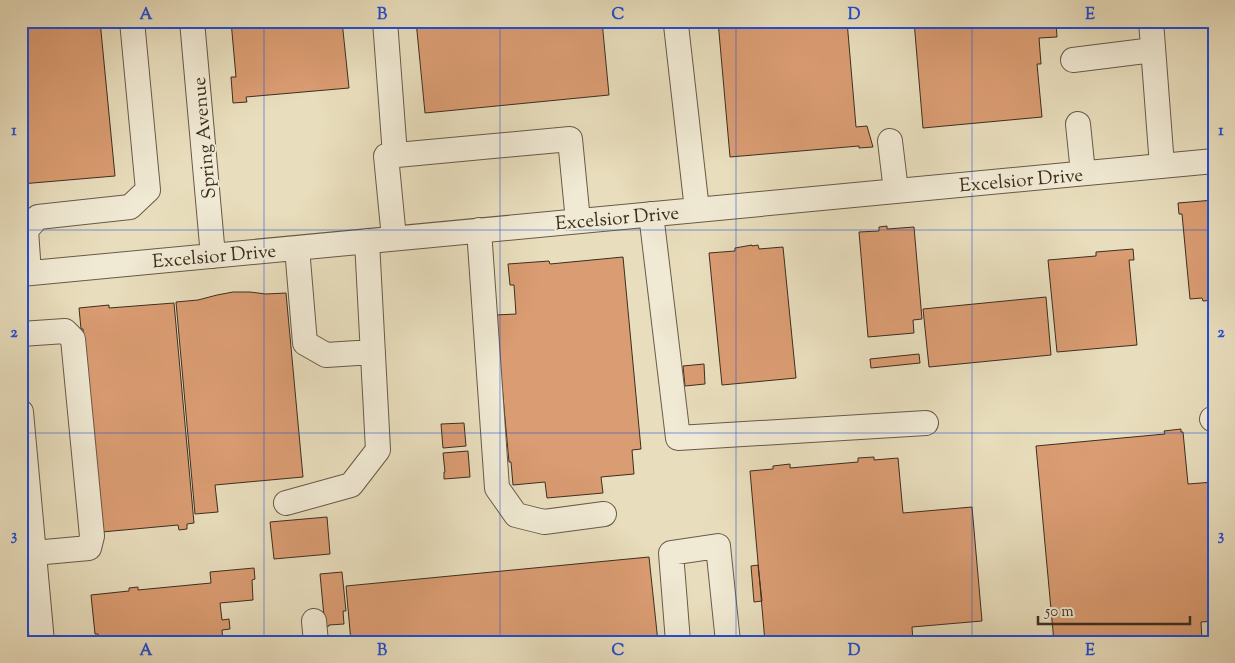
<svg xmlns="http://www.w3.org/2000/svg" width="1235" height="663" font-family="'Sorts Mill Goudy',serif">
  <style>
    .building { fill: #da9c72; stroke: #3d2e20 }
    .lines { fill: none; stroke-linecap: round; stroke-linejoin: round }
    .minor-casing { stroke: #685a47; stroke-width: 26 }
    .minor { stroke: #f0e9d3; stroke-width: 24 }
    .grid { fill: none; stroke: #1d4ed8; stroke-width: 1; stroke-opacity: 0.55 }
    .labels { text-anchor: middle; stroke-width: 4; stroke-linejoin: round; paint-order: stroke }
    .street-label { font-size: 19px; fill: #3d2e20; stroke: #f0e9d3 }
    .neatline { fill: none; stroke: #1d4ed8; stroke-width: 2 }
    .grid-label { font-size: 16px; text-anchor: middle; font-weight: bold; fill: #1d4ed8 }
  </style>
  <rect width="100%" height="100%" fill="#e8ddbc"/>
  <filter id="stains"><feTurbulence type="fractalNoise" baseFrequency=".004" numOctaves="4"/><feColorMatrix values="0 0 0 0 .2 0 0 0 0 .09 0 0 0 0 .02 0 0 0 .5 -.17"/></filter>
  <radialGradient id="worn" r=".72"><stop offset=".6" stop-color="#630" stop-opacity="0"/><stop offset="1" stop-color="#630" stop-opacity=".3"/></radialGradient>
  <path class="building" d="M 21,21 L 100,21 L 115,176 L 21,184 Z
    M 231,21 L 342,21 L 349,88 L 246,97 L 247,102 L 233,103 L 231,77 L 236,77 Z
    M 416,21 L 602,21 L 609,95 L 425,113 Z
    M 718,21 L 847,21 L 856,127 L 867,126 L 873,147 L 859,148 L 859,146 L 730,157 Z
    M 914,21 L 1056,21 L 1057,37 L 1039,38 L 1041,64 L 1037,64 L 1042,117 L 923,128 Z
    M 1214,200 L 1214,300 L 1203,301 L 1202,298 L 1190,299 L 1182,214 L 1179,214 L 1178,203 Z
    M 887,226 L 887,229 L 914,227 L 922,319 L 913,320 L 914,333 L 868,337 L 859,232 L 879,231 L 879,227 Z
    M 752,245 L 752,246 L 758,245 L 759,249 L 783,247 L 796,378 L 722,385 L 709,253 L 735,251 L 735,248 Z
    M 1133,249 L 1134,260 L 1129,260 L 1137,345 L 1057,352 L 1048,260 L 1096,256 L 1096,252 Z
    M 623,257 L 641,449 L 632,450 L 634,474 L 601,477 L 603,493 L 547,498 L 545,482 L 513,485 L 511,462 L 509,462 L 496,321 L 496,315 L 516,314 L 514,285 L 510,285 L 508,264 L 549,261 L 550,264 Z
    M 233,292 L 250,292 L 266,294 L 286,293 L 303,477 L 215,485 L 218,512 L 195,514 L 176,302 L 198,300 L 217,295 Z
    M 1046,297 L 1051,355 L 929,367 L 923,309 Z
    M 174,303 L 194,523 L 187,524 L 187,529 L 179,530 L 178,525 L 102,532 L 83,329 L 81,329 L 79,308 L 109,305 L 109,308 Z
    M 919,354 L 920,363 L 871,368 L 870,359 Z
    M 704,364 L 705,384 L 685,386 L 683,366 Z
    M 464,423 L 466,446 L 443,448 L 441,424 Z
    M 1181,429 L 1181,432 L 1183,432 L 1188,484 L 1214,482 L 1214,621 L 1201,622 L 1202,642 L 1054,642 L 1036,446 L 1165,434 L 1164,431 Z
    M 468,451 L 470,477 L 444,479 L 444,472 L 445,472 L 443,453 Z
    M 874,457 L 874,460 L 898,458 L 903,513 L 972,507 L 982,621 L 912,627 L 913,642 L 765,642 L 750,471 L 773,469 L 773,466 L 790,464 L 790,468 L 858,462 L 858,458 Z
    M 327,517 L 330,554 L 274,559 L 270,522 Z
    M 649,557 L 658,642 L 351,642 L 346,586 Z
    M 758,565 L 762,601 L 754,602 L 751,566 Z
    M 254,568 L 255,579 L 252,580 L 253,600 L 220,603 L 222,620 L 229,619 L 230,629 L 222,630 L 223,642 L 99,642 L 98,634 L 95,634 L 91,595 L 129,591 L 129,588 L 138,587 L 138,590 L 211,583 L 210,572 Z
    M 342,572 L 346,611 L 343,611 L 344,624 L 329,625 L 329,626 L 325,627 L 320,574 Z"/>
  <g class="lines">
    <g class="minor-casing">
      <path id="minor" d="M 192,21 L 213,256
        M 385,21 L 395,155
        M 1151,21 L 1162,166
        M 676,25 L 697,210
        M 1073,60 L 1153,50
        M 1078,124 L 1083,173
        M 890,141 L 896,191
        M 651,214 L 678,438 L 926,423
        M 479,230 L 497,488 L 516,515 L 544,522 L 604,514
        M 394,238 L 386,156 L 570,139 L 578,221
        M 297,248 L 305,343 L 326,355 L 373,352
        M 29,273 L 26,230 L 38,217 L 130,207 L 148,190 L 132,21
        M 21,274 L 1214,161
        M 21,334 L 65,331 L 73,339 L 92,536 L 89,548 L 34,553
        M 21,412 L 42,642
        M 1212,419 L 1214,420
        M 286,503 L 351,485 L 378,450 L 367,241
        M 314,621 L 316,642
        M 678,642 L 671,553 L 718,546 L 728,642"/>
    </g>
    <use href="#minor" class="minor"/>
  </g>
  <path class="grid" d="M 264,21 L 264,642M 500,21 L 500,642M 736,21 L 736,642M 972,21 L 972,642M 21,230 L 1214,230M 21,433 L 1214,433"/>
  <g class="labels">
    <g class="street-label">
      <text transform="translate(203 138) rotate(-95)" y="7">Spring Avenue</text>
      <text transform="translate(1021 179) rotate(-5)" y="7">Excelsior Drive</text>
      <text transform="translate(617 217) rotate(-5)" y="7">Excelsior Drive</text>
      <text transform="translate(214 255) rotate(-5)" y="7">Excelsior Drive</text>
    </g>
  </g>
  <rect width="1235" height="663" fill="none" stroke="#e8ddbc" stroke-width="55"/>
  <path d="M1038 616v8h152v-8" fill="none" stroke="#3d2e20" stroke-width="2.5"/>
  <text x="1045" y="616" font-size="15" fill="#3d2e20" stroke="#f0e9d3" stroke-width="4" paint-order="stroke">50 m</text>
  <rect x="28" y="28" width="1180" height="608" class="neatline"/>
  <g class="grid-label">
    <text x="146" y="19">A</text>
    <text x="382" y="19">B</text>
    <text x="618" y="19">C</text>
    <text x="854" y="19">D</text>
    <text x="1090" y="19">E</text>
    <text x="14" y="135">1</text>
    <text x="1221" y="135">1</text>
    <text x="14" y="337">2</text>
    <text x="1221" y="337">2</text>
    <text x="14" y="540">3</text>
    <text x="1221" y="540">3</text>
    <text x="146" y="655">A</text>
    <text x="382" y="655">B</text>
    <text x="618" y="655">C</text>
    <text x="854" y="655">D</text>
    <text x="1090" y="655">E</text>
  </g>
  <rect width="100%" height="100%" filter="url(#stains)"/>
  <rect width="100%" height="100%" fill="url(#worn)"/>
</svg>
